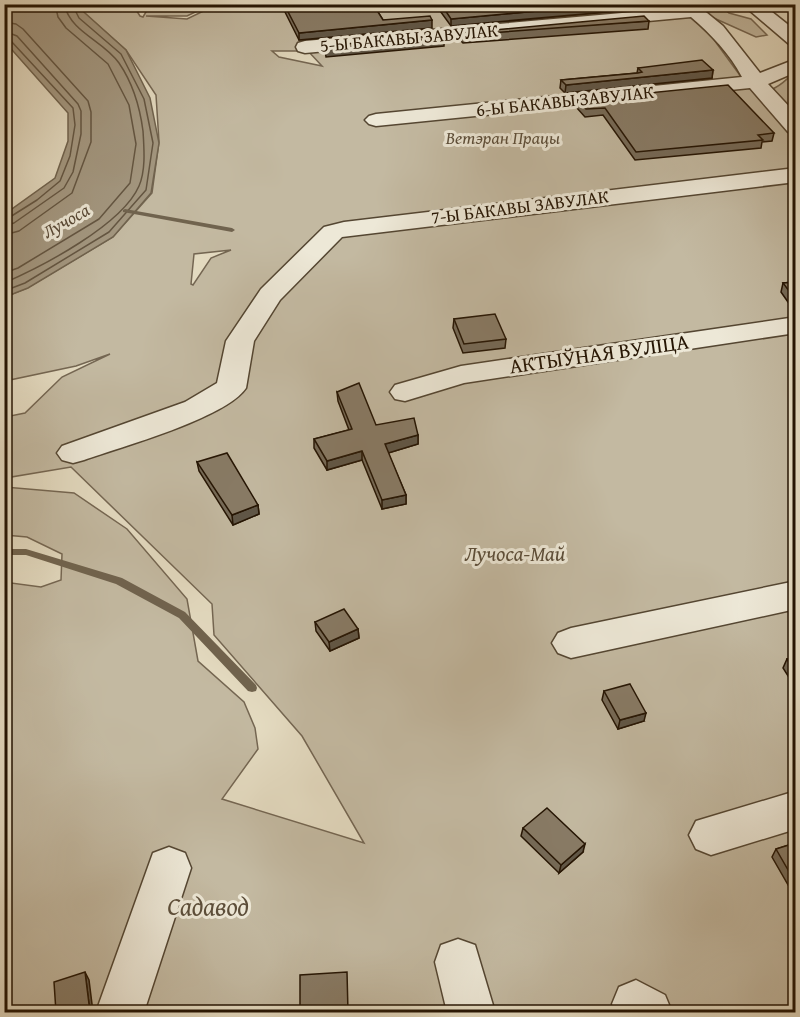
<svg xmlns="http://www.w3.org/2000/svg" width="800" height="1017" font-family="'Gentium Book Plus',serif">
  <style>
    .green { fill: #c3b9a1; stroke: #746652; stroke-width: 1.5; fill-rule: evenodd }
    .water { fill: #a39780; stroke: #70634e; stroke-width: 1.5 }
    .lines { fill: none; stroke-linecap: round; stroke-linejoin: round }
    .shore { stroke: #645642; stroke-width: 1.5 }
    .stream { fill: #70634e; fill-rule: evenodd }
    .minor-casing { stroke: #544632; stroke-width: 3 }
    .minor { fill: #ede8d7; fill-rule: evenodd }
    .rail { stroke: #241403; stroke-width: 3; stroke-dasharray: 6 6; stroke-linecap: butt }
    .wall { fill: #756a58; stroke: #241403; stroke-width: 1.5 }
    .shaded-wall { fill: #5f5647; stroke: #241403; stroke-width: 1.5 }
    .building { fill: #887b66; stroke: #241403; stroke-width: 1.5 }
    .labels { text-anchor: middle; stroke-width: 6; stroke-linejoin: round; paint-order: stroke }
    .far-street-label { font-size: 18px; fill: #241403; stroke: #ede8d7 }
    .far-park-label { font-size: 18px; font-style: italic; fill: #5c4e3a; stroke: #ede8d7 }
    .far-water-label { font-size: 18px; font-style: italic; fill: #574835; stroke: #ede8d7 }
    .street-label { font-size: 21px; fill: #241403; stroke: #ede8d7 }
    .park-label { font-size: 21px; font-style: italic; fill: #5c4e3a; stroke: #ede8d7 }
    .near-park-label { font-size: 26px; font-style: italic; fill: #5c4e3a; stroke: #ede8d7 }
  </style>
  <rect width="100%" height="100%" fill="#e4dbc1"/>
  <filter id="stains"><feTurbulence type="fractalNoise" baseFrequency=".00333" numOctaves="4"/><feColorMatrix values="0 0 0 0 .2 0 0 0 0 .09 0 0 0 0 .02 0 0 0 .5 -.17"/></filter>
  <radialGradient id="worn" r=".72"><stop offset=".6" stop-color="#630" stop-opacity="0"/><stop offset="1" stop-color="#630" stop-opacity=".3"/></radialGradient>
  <path class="green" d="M 218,4 L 678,5 L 704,26 L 747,85 L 795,137 L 795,1012 L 5,1012 L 4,582 L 41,587 L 61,580 L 62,554 L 27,537 L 5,535 L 5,487 L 74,493 L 127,529 L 187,599 L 198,661 L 244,702 L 255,728 L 258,749 L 222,799 L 364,843 L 302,736 L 214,635 L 212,604 L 71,467 L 5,478 L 5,417 L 25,413 L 62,377 L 110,354 L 76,366 L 5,381 L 5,297 L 27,288 L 113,237 L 152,193 L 159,142 L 156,95 L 126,50 L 75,5 L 133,5 L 140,16 L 143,17 L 150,5 L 210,5 L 187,16 L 146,16 L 187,19 ZM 272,51 L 308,51 L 322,66 L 279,57 ZM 231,250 L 211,258 L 193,285 L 191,284 L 194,254 Z
    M 690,5 L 719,5 L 729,13 L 751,19 L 767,35 L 756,37 L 696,10 Z
    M 795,72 L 795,121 L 770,90 C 782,86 786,79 795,72 Z"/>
  <path class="water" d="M 5,4 L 76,5 L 126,50 L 150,98 L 159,143 L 151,193 L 113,237 L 28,288 L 5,297 L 5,214 L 55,178 L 68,141 L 68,113 L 5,42 Z"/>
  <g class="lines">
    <path class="shore" d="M 4,22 L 16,24 L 23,29 L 88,101 L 91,112 L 91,142 L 72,193 L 19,231 L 4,235
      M 4,31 L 17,36 L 78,104 L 81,111 L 81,134 L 73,172 L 64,188 L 14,223 L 4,226
      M 4,39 L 11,41 L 73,108 L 75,125 L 70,156 L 60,181 L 37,200 L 10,217 L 4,218
      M 4,273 L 18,268 L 99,219 L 130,183 L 136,144 L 129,105 L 108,64 L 66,28 L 58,17 L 55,4
      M 4,283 C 43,266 122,225 139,186 C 146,170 144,148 143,131 C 140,108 132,82 119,63 C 103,40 71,33 64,4
      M 4,291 L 25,283 L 109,232 L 146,190 L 153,143 L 144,99 L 121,54 L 79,18 L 72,4"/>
    <path class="stream" d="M 125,209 L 232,228 L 235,230 L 232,232 L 123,212 L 123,210 Z
      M 4,549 L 26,549 L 122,578 L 185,612 L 256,685 L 257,688 L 256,691 L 252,692 L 248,691 L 179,618 L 116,584 L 26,555 L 4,555 Z"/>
    <g class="minor-casing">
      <path id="minor" d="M 677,4 L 696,4 L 723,26 L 760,73 L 796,59 L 796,72 L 768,84 L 796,114 L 796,133 L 788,132 L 750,88 L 376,126 L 369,124 L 365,120 L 369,116 L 376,114 L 742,77 C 730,54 711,34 691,17 L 305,53 L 298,51 L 296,47 L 298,43 L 305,41 L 679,8 Z
        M 742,4 L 762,4 L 796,31 L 796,45 L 789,44 Z
        M 796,168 L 796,182 L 342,237 L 280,300 L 254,341 L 246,388 C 226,418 121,447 84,460 L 73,463 L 62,460 L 57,453 L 62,446 L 185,402 L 217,383 L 226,341 L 261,289 L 324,227 L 344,222 Z
        M 796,317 L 796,333 L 464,383 L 405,401 L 395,399 L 390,392 L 395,385 L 461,366 Z
        M 796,581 L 796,609 L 571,658 L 558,653 L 552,643 L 558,633 L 571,628 Z
        M 796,791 L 796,829 L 711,855 L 696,849 L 689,835 L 696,821 Z
        M 169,847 L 185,853 L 191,868 L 144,1012 L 96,1012 L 153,853 Z
        M 458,939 L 475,945 L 495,1012 L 447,1012 L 435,962 L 441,945 Z
        M 636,980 L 665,995 L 672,1012 L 615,1012 L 612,1004 L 619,987 Z"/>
    </g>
    <use href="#minor" class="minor"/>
    <path class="rail" d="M 793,4 L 796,7"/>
  </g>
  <path class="wall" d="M 281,4 L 373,4 L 383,20 L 432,28 L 299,40 Z
    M 435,4 L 630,4 L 629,10 L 451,26 Z
    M 649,21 L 648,29 L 463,43 L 461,41 L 461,33 Z
    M 638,68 L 713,70 L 712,78 L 565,93 L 560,88 L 561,80 L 637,73 Z
    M 578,100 L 774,133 L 772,141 L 762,142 L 761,148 L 635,160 L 603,115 L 585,117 L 577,108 Z
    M 795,282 L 795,312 L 781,292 L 783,283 Z
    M 454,319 L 506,339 L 505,348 L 463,353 L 453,328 Z
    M 337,392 L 376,425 L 418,435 L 418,444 L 388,453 L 406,495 L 406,504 L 382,509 L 362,460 L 327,470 L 314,448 L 314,439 L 349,430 L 338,401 Z
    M 197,462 L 258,505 L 259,514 L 233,525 L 199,471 Z
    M 315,622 L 358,629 L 359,638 L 330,651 L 316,631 Z
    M 795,657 L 795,687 L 783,668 L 787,659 Z
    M 604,691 L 644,721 L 618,729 L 602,700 Z
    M 523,828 L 583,852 L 559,873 L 521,836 Z
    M 795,843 L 795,897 L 772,857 L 776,849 Z"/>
  <path class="shaded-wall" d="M 613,4 L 630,4 L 629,10 L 451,26 L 451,19 Z
    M 432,20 L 432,28 L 299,40 L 299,33 Z
    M 444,38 L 444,46 L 326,57 L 325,50 Z
    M 713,70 L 712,78 L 565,93 L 566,85 Z
    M 418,435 L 418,444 L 385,454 L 385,444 Z
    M 362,451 L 362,460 L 327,470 L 327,461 Z
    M 406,495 L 406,504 L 382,509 L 382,500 Z
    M 258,505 L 259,514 L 233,525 L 232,515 Z
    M 358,629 L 359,638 L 330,651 L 329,642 Z
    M 646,713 L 644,721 L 618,729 L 620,720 Z
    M 585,844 L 583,852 L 559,873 L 561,865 Z
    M 85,972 L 89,980 L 93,1012 L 90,1012 Z"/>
  <path class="building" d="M 284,4 L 373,4 L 383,20 L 430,16 L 432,20 L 299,33 Z
    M 441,4 L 613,4 L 451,19 Z
    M 644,16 L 649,21 L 463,35 L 461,33 Z
    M 442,35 L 444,38 L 325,50 L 324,46 Z
    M 702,60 L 713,70 L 566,85 L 561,80 L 638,73 L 642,72 L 638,68 Z
    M 728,85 L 774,133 L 758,135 L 763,140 L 636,152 L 605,108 L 586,109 L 578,100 Z
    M 795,282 L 795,299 L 783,283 Z
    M 495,314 L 506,339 L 464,344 L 454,319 Z
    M 359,383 L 376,425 L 414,418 L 418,435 L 385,444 L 406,495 L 382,500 L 362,451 L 327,461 L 314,439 L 352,429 L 337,392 Z
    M 227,453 L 258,505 L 232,515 L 197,462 Z
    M 344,609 L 358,629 L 329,642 L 315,622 Z
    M 795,657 L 795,672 L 787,659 Z
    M 630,684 L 646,713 L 620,720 L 604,691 Z
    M 547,808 L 585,844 L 561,865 L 523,828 Z
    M 795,843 L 795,882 L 776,849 Z
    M 85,972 L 90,1012 L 56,1012 L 54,982 Z
    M 347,972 L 348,1012 L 300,1012 L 300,975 Z"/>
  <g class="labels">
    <g class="far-street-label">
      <text transform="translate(409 38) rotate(-5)" y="6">5-Ы БАКАВЫ ЗАВУЛАК</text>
      <text transform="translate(565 101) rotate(-6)" y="6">6-Ы БАКАВЫ ЗАВУЛАК</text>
      <text transform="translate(520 207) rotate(-7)" y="6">7-Ы БАКАВЫ ЗАВУЛАК</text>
    </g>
    <g class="far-park-label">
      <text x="503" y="144">Ветэран Працы</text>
    </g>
    <g class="far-water-label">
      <text transform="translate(66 221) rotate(-30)" y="6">Лучоса</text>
    </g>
    <g class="street-label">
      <text transform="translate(599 354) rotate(-8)" y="7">АКТЫЎНАЯ ВУЛІЦА</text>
    </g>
    <g class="park-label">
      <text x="515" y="561">Лучоса-Май</text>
    </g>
    <g class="near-park-label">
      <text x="208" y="915">Садавод</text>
    </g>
  </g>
  <rect width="800" height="1017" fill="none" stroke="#e4dbc1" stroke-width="24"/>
  <rect x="6" y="6" width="788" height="1005" fill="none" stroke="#241403" stroke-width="3"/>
  <rect x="12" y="12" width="776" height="993" fill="none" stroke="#241403" stroke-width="1.5"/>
  <rect width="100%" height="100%" filter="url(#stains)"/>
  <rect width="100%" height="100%" fill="url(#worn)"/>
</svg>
